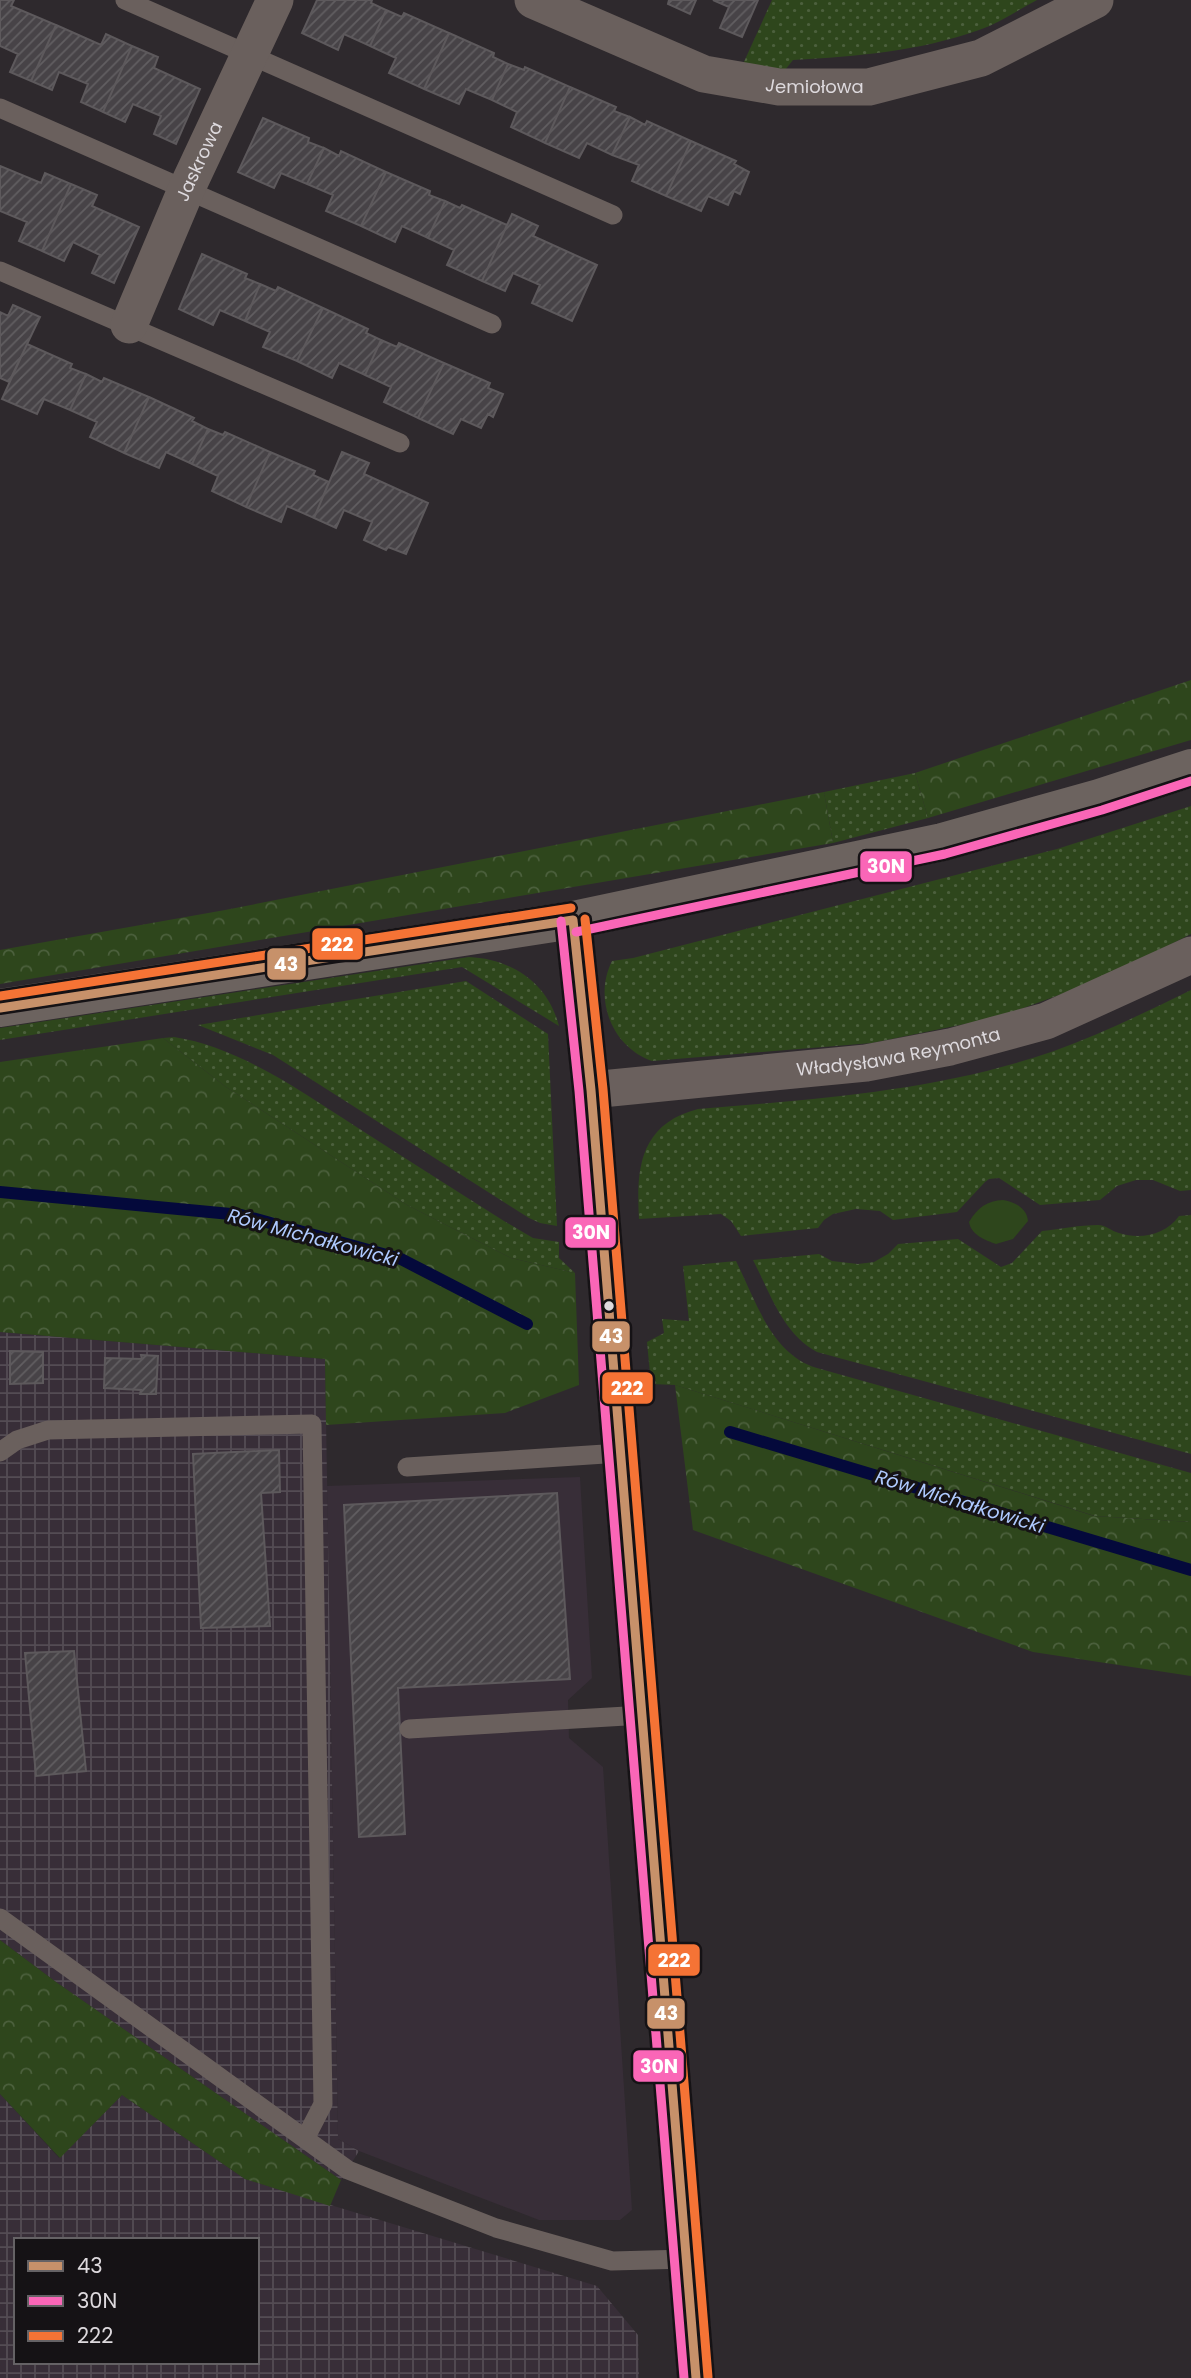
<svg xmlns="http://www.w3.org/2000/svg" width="1191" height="2378" font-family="Poppins,sans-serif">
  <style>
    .built { fill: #382e38 }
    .industrial { fill: url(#industrial-grid); fill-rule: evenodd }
    .grass { fill: url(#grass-dots) }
    .forest { fill: url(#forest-crowns) }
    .garden { fill: #2e461c }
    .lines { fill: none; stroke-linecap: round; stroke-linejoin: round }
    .stream { stroke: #04093b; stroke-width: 12 }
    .building { fill: url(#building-hatch); stroke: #5d595c; stroke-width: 2 }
    .lane { stroke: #6a605d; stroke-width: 19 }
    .street { stroke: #6a605d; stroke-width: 37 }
    .secondary { stroke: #6c635f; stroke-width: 38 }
    .bus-1-casing { stroke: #151215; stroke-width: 14 }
    .bus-2-casing { stroke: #151215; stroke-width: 14 }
    .bus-3-casing { stroke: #151215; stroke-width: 14 }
    .bus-1 { stroke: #c7916a; stroke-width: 9 }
    .bus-2 { stroke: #fa66b7; stroke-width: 9 }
    .bus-3 { stroke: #f57335; stroke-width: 9 }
    .bus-dot { fill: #ddd9dd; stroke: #151215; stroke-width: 2.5 }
    .labels { text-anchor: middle; stroke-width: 6; stroke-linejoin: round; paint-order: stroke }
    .street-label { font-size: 18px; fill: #ddd9dd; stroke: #151215 }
    .water-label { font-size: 19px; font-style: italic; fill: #afcaff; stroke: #151215 }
    .line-badge { stroke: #151215; stroke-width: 2.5 }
    .badge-label { font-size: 19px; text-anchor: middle; font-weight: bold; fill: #fff }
  </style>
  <defs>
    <pattern id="industrial-grid" width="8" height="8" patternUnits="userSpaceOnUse" patternTransform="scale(1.75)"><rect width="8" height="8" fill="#382e38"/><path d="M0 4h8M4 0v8" fill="none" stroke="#544c54"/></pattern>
    <pattern id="grass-dots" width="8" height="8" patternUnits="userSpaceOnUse" patternTransform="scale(1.75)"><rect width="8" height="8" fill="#2e461c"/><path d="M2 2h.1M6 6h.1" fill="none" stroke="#4c603d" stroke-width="1.8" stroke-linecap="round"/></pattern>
    <pattern id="forest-crowns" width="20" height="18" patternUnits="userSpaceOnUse" patternTransform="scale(1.75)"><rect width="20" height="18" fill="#2e461c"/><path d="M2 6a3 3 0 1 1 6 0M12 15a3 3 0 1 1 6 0" fill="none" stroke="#4c603d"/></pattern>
    <pattern id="building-hatch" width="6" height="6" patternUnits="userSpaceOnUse" patternTransform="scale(1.75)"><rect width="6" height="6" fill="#474347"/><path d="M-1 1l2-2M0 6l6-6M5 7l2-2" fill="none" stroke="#615e61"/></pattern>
  </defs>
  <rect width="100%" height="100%" fill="#2e292d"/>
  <path class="built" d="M 580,1477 L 592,1678 L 568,1700 L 569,1738 L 603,1767 L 632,2210 L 620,2220 L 539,2220 L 359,2151 L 338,2139 L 327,1486 Z"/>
  <path class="industrial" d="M 0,1332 L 325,1359 L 338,2139 L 359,2151 L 341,2180 L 56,1982 L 0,1940 Z
    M 0,2094 L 59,2158 L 122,2095 L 245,2179 L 597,2286 L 638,2335 L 639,2378 L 0,2378 ZM 16,2240 L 257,2240 L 257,2362 L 16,2362 Z"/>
  <path class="grass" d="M 772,0 L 1037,0 C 1018,10 999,23 979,30 C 916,52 859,56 793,60 L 785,70 L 743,64 Z
    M 915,773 L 928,818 L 833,843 L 824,792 Z
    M 1191,806 L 1191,934 L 1100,980 L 999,1017 L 872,1043 L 652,1061 C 612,1047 593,999 612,961 L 633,958 L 1057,849 Z
    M 469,957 C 512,959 548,983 559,1026 L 462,967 L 0,1040 L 0,1028 Z
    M 466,981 L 548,1034 L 557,1226 L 540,1223 L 529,1218 L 273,1055 L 198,1025 Z
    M 1191,990 L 1191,1190 L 1180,1191 L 1153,1180 L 1136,1180 L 1117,1186 L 1100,1200 L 1040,1205 L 999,1178 L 989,1179 L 985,1182 L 957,1212 L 893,1220 L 880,1211 L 856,1209 L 833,1214 L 824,1220 L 818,1228 L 741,1236 L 731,1221 L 721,1214 L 639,1219 C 636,1168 640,1124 698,1109 C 818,1099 940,1091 1054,1051 C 1101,1034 1146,1012 1191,990 Z
    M 174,1037 C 239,1047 301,1091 355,1126 C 404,1158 454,1189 504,1221 L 533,1238 L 559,1242 L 559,1258 L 575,1273 L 511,1258 L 407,1205 L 226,1087 L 163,1038 Z
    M 1191,1215 L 1191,1454 L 817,1352 C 783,1334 770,1293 753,1260 L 819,1254 L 832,1261 L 858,1264 L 874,1262 L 888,1254 L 898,1244 L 958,1239 L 1001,1267 L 1012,1263 L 1042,1231 C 1061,1229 1080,1225 1098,1225 C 1106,1225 1111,1231 1119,1233 C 1140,1240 1166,1235 1179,1216 Z
    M 736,1261 C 756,1301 771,1354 817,1368 L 1191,1473 L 1191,1522 L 1095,1516 L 675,1385 L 651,1384 L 647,1342 L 664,1333 L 662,1319 L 689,1321 L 683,1266 Z"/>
  <path class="forest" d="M 1191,680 L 1191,740 L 928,818 L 915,773 Z
    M 824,792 L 833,843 L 0,984 L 0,950 L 225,910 Z
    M 163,1038 L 226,1087 L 407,1205 L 511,1258 L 575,1273 L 579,1385 L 505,1413 L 326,1425 L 325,1359 L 0,1332 L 0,1062 Z
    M 675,1385 L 1094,1516 L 1191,1522 L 1191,1676 L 1033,1652 L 693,1530 Z
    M 0,1940 L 56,1982 L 341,2180 L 330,2206 L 245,2179 L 122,2095 L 60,2158 L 0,2094 Z"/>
  <path class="garden" d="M 1003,1200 C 1015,1202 1027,1208 1028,1221 L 1013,1239 L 996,1244 C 985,1240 971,1235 969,1222 C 978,1207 987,1201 1003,1200 Z"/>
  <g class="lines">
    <path class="stream" d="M 0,1192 L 241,1215 L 401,1259 L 527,1324
      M 730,1432 L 1191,1570"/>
  </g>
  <path class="building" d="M 0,0 L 14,0 L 11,6 L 56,25 L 31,81 L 10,72 L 18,54 L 0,46 Z
    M 317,0 L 372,0 L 371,3 L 386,10 L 370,46 L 344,34 L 338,50 L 302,33 Z
    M 669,0 L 696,0 L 690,14 L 668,4 Z
    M 713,0 L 758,0 L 742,37 L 720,28 L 729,7 Z
    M 386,10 L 402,17 L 404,13 L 449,33 L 424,89 L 389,73 L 396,58 L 370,46 Z
    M 56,25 L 101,45 L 106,34 L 132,46 L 103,112 L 81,102 L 88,84 L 59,72 L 52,90 L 31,81 Z
    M 449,33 L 494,53 L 493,57 L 508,64 L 492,100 L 466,89 L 459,104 L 424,89 Z
    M 132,46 L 158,57 L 154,68 L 200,89 L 176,144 L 154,134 L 161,116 L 133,104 L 125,122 L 103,112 Z
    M 508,64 L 524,70 L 525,67 L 570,87 L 545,143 L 511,127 L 517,112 L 492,100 Z
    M 570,87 L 616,107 L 614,111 L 630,117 L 612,155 L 587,143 L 579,158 L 545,143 Z
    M 630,117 L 645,125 L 647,121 L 691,141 L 666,196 L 632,181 L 639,165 L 612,155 Z
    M 263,118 L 309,138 L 308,142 L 324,148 L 307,184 L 281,173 L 274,188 L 238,172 Z
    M 691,141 L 736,161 L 734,164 L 749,172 L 740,194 L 734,191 L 728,205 L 708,196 L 701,211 L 666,196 Z
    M 324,148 L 339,156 L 341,151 L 386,172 L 361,226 L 326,211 L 333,195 L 307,184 Z
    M 0,166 L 41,183 L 45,173 L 71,184 L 42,251 L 19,241 L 27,222 L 0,211 Z
    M 386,172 L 430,191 L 429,195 L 445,201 L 428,238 L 402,226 L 395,242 L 361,226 Z
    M 71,184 L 97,195 L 92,206 L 139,227 L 114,283 L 92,273 L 100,255 L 73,242 L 64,261 L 42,251 Z
    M 445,201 L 460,208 L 462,205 L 507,225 L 482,281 L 447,265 L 454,250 L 428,238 Z
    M 512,214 L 538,226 L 533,236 L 597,265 L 572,321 L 532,303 L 540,285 L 513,273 L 505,291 L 482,281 Z
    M 202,254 L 247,274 L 245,278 L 260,284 L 245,321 L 220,310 L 213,325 L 179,309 Z
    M 260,284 L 276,291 L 278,287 L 323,308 L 297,361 L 263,347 L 270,332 L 245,321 Z
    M 13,305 L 40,317 L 9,382 L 0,378 L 0,312 L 8,316 Z
    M 323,308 L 368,329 L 366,333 L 381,340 L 365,375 L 339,363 L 332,378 L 297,361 Z
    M 381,340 L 397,347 L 399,343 L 444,363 L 418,418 L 384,402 L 391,387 L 365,375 Z
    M 27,344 L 72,364 L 70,368 L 86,374 L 70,410 L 44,399 L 37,414 L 2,399 Z
    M 444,363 L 490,383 L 488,388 L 503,394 L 493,417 L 488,414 L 481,428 L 461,419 L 453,434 L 418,418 Z
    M 86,374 L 102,382 L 104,378 L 149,397 L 124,453 L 90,437 L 97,422 L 70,410 Z
    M 149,397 L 194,418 L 192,421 L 208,429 L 192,464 L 166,452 L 159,468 L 124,453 Z
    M 208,429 L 223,435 L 225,432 L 270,452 L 246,507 L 212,491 L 218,476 L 192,464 Z
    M 270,452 L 315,471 L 313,475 L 329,482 L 314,518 L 287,506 L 281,522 L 246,507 Z
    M 342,452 L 369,463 L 364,474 L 428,503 L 406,554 L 388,547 L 386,550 L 364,540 L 372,522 L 344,510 L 336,528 L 314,518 Z
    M 10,1351 L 43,1352 L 43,1383 L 10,1384 Z
    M 141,1355 L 158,1356 L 156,1394 L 140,1394 L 141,1390 L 104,1388 L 105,1358 L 142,1359 Z
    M 279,1450 L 280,1492 L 261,1493 L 270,1626 L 201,1628 L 193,1454 Z
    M 557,1493 L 570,1679 L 398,1688 L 405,1834 L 359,1837 L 344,1505 Z
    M 74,1651 L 86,1771 L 36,1776 L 25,1653 Z"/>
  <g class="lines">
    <path class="lane" d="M 125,0 L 613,215
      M 0,108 L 492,324
      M 0,271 L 400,443
      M 0,1452 L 17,1440 L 48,1430 L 312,1424 L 323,2104 L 305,2139
      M 407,1467 L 620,1453
      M 409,1729 L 643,1715
      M 0,1918 L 348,2170 L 496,2228 L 612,2261 L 687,2259"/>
    <g class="street">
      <path id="s1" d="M 533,0 L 704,74 L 779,87 L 869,87 L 981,58 L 1095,0"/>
      <path id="s2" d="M 129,325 L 186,190 L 275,0"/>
      <path d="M 573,920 L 591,1090 L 696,2378"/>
      <path id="s3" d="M 591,1090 L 866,1063 L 950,1047 L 1046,1021 L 1191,955"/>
    </g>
    <path class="secondary" d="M 0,1008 L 573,920 L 942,842 L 1099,798 L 1191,768"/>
    <g class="bus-1-casing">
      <path id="bus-1" d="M 573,920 L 591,1090 L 696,2378
        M 0,1008 L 573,920"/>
    </g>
    <g class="bus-2-casing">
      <path id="bus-2" d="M 561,921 L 579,1091 L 684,2378
        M 576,932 L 945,854 L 1102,810 L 1191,781"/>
    </g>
    <g class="bus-3-casing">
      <path id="bus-3" d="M 585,919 L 603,1089 L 708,2377
        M 0,996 L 571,908"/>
    </g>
    <use href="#bus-1" class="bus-1"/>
    <use href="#bus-2" class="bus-2"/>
    <use href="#bus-3" class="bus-3"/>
  </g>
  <circle class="bus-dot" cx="609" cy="1306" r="6"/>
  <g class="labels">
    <g class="street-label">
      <text dy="6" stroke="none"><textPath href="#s1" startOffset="298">Jemiołowa</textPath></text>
      <text dy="6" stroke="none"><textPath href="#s2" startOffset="178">Jaskrowa</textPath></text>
      <text dy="6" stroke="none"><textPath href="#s3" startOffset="310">Władysława Reymonta</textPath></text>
    </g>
    <g class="water-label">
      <text transform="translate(313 1237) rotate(15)" y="7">Rów Michałkowicki</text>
      <text transform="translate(960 1501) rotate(17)" y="7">Rów Michałkowicki</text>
    </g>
  </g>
  <g class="line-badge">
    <rect x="859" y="850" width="54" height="33" rx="7" fill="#fa66b7"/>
    <rect x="311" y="927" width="53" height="34" rx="7" fill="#f57335"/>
    <rect x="266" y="947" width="41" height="34" rx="7" fill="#c7916a"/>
    <rect x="564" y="1216" width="53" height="33" rx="7" fill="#fa66b7"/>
    <rect x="591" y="1320" width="40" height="33" rx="7" fill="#c7916a"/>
    <rect x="601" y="1371" width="53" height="34" rx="7" fill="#f57335"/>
    <rect x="647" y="1943" width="54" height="34" rx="7" fill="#f57335"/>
    <rect x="646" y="1997" width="40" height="33" rx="7" fill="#c7916a"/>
    <rect x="632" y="2049" width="53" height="34" rx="7" fill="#fa66b7"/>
  </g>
  <g class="badge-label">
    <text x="886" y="873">30N</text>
    <text x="337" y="951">222</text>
    <text x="286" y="971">43</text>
    <text x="591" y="1239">30N</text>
    <text x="611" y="1343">43</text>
    <text x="627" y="1395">222</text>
    <text x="674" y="1967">222</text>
    <text x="666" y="2020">43</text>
    <text x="659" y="2073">30N</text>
  </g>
  <rect x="14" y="2238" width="245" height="126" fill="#151215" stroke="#656265" stroke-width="2"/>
  <rect x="28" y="2261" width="35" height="10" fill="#c7916a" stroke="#656265" stroke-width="2"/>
  <text x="77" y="2273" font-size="21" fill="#ddd9dd">43</text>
  <rect x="28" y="2296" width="35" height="10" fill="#fa66b7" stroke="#656265" stroke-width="2"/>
  <text x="77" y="2308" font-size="21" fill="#ddd9dd">30N</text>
  <rect x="28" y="2331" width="35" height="10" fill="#f57335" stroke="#656265" stroke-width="2"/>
  <text x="77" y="2343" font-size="21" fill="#ddd9dd">222</text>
</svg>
